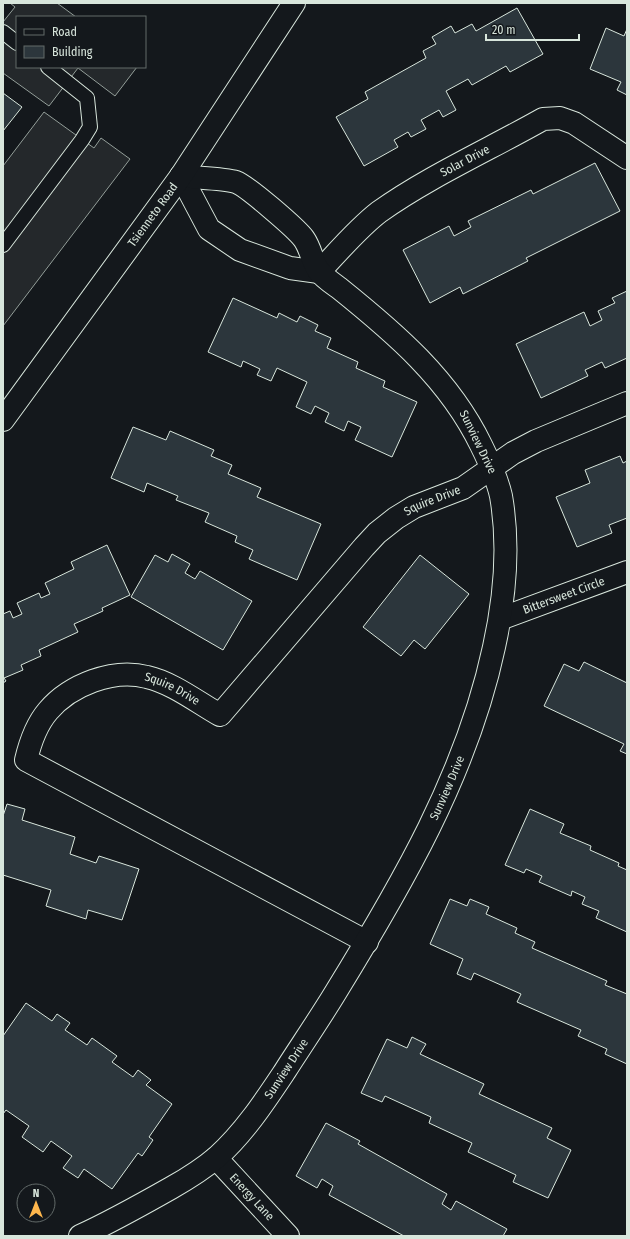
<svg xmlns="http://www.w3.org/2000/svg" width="630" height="1239" font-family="'Fira Sans Condensed',sans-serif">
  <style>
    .parking { fill: #24282b; stroke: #939e99 }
    .building { fill: #2c363c; stroke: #d8e6dc }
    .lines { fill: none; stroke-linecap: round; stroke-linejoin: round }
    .lane-casing { stroke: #d8e6dc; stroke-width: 16 }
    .street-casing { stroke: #d8e6dc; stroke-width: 24 }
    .secondary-casing { stroke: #d8e6dc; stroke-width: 24 }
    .lane { stroke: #14181c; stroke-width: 14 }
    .street { stroke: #14181c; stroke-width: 22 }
    .secondary { stroke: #14181c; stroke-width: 22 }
    .labels { text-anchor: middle; stroke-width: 3; stroke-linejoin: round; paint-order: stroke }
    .street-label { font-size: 12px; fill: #d8e6dc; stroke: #14181c }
  </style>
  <rect width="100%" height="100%" fill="#14181c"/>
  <path class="parking" d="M 10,3 L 57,3 L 76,17 L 17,17 L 17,67 L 137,67 L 115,96 L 78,68 L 49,106 L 3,73 L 3,22 L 15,7 Z
    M 44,112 L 94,148 L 101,138 L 130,159 L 3,326 L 3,166 Z"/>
  <path class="building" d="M 517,8 L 543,54 L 510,72 L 506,66 L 472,85 L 468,79 L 446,91 L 456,110 L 443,117 L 439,110 L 421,120 L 426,129 L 411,137 L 408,132 L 394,140 L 398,147 L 364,166 L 336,117 L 368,99 L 365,92 L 426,58 L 423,51 L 436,44 L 432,37 L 451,26 L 455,33 L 472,24 L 476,31 Z
    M 606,28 L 624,36 L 627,29 L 627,95 L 617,90 L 621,82 L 590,69 Z
    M 3,93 L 22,107 L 3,131 Z
    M 595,163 L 620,211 L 526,258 L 528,261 L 463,294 L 460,287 L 430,303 L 403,250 L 449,226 L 454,236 L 471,227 L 468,221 L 531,190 L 533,194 Z
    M 627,291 L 627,358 L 605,368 L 602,362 L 585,370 L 588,376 L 541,398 L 516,344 L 584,312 L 590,326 L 602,320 L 598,311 L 615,303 L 612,298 Z
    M 233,298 L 277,318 L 279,313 L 297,322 L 300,316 L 318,325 L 315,331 L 331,338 L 327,348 L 358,362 L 356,368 L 385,381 L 383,387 L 417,402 L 392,457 L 355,440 L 361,427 L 348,421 L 344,431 L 325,422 L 329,413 L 315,406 L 311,414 L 296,407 L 307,382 L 277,368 L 271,381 L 257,375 L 260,369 L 243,361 L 241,367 L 208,352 Z
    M 133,427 L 166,440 L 170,431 L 214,450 L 211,456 L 232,465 L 228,474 L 261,488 L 257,497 L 321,524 L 297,580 L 249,559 L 253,550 L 235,542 L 237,536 L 205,522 L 209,513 L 176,500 L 178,496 L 147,483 L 144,492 L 111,478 Z
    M 620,456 L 623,463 L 627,461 L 627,518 L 609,525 L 612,533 L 577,547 L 556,497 L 590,483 L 585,470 Z
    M 107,545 L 130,595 L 102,608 L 103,611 L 74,624 L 78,632 L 39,650 L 41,656 L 21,665 L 23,670 L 4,678 L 6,681 L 3,683 L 3,614 L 10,611 L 13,618 L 22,614 L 17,603 L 39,593 L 41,598 L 50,594 L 45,583 L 74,569 L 71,562 Z
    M 172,554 L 190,564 L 185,573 L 195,579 L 200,571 L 252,601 L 223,650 L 131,597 L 155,555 L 168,562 Z
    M 420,555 L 469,594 L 425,649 L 414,640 L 401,656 L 363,627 Z
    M 584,662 L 627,683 L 627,754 L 620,751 L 624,744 L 544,706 L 564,664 L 579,671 Z
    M 7,804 L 25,809 L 22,820 L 75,837 L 70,854 L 96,863 L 99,856 L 139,869 L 122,920 L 88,910 L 86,919 L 46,906 L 51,890 L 3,875 L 3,816 Z
    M 530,809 L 564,824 L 560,833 L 591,846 L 590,850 L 619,863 L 618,866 L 627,870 L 627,932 L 596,918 L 599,911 L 582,904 L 585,897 L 572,891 L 571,896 L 539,882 L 542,876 L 526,869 L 524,873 L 505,865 Z
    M 450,899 L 467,906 L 470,899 L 489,907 L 486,914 L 517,928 L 515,933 L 535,942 L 532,948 L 607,981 L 605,985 L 627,994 L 627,1064 L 605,1054 L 607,1049 L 578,1036 L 581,1030 L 517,1002 L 521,994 L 474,973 L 471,980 L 457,974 L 463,959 L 430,944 Z
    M 26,1003 L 52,1021 L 57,1014 L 70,1023 L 65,1030 L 87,1045 L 92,1038 L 117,1056 L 112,1062 L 133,1077 L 138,1070 L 151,1080 L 146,1085 L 172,1104 L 149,1137 L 153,1140 L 142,1156 L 138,1153 L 112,1189 L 84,1169 L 78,1178 L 63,1168 L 72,1156 L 51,1141 L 43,1152 L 22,1137 L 29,1126 L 6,1110 L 3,1114 L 3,1036 Z
    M 412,1037 L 426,1044 L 420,1054 L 484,1084 L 479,1094 L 552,1128 L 547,1138 L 571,1150 L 548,1198 L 513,1182 L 516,1175 L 468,1152 L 472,1143 L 429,1123 L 431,1117 L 385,1096 L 382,1102 L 361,1093 L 387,1039 L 407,1048 Z
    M 326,1123 L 360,1141 L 358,1144 L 447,1194 L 442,1204 L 451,1210 L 456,1201 L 507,1229 L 503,1236 L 404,1236 L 329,1195 L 333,1186 L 322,1179 L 317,1188 L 296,1176 Z"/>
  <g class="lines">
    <g class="lane-casing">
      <path id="lane" d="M 3,32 L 17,43
        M 3,245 L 82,140 L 90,127 L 87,98 L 48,67"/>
    </g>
    <g class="street-casing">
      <g id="street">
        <path d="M 181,176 L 209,229 L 240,250 L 290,268 L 319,272"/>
        <path id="s1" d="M 319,272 C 338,252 357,229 379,212 C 428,177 490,149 543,119 L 560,118 L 574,123 L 627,158"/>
        <path id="s2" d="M 500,619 L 627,572"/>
        <path id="s3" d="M 367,942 L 26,760 C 30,743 36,725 48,711 C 70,685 113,668 147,677 C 173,683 197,702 220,715 L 364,547 L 377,533 L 396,518 L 414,507 L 463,488 L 513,453 L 536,441 L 627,403"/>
        <path id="s4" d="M 216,1158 L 288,1236"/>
        <path id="s5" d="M 80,1236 C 111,1222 141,1205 171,1188 C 187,1179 203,1169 217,1157 C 244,1133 265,1101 285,1071 C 301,1046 318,1021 334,995 C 401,886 467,774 494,647 C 505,597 510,547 501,496 C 497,478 489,461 481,445 C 449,379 395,333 339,288 C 332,283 323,277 318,270 C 312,261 311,249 304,239 C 297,229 247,186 236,182 C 223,178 196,178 181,176"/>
      </g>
    </g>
    <g class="secondary-casing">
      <g id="secondary">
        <path id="s6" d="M 3,420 L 181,176 L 294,3"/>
      </g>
    </g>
    <use href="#lane" class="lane"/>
    <use href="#street" class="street"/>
    <use href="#secondary" class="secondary"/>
  </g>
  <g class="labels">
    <g class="street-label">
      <text dy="4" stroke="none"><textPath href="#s1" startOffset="185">Solar Drive</textPath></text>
      <text dy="4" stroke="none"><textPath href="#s6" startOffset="254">Tsienneto Road</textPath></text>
      <text transform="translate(478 442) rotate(64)" y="4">Sunview Drive</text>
      <text dy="4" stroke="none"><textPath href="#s3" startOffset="938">Squire Drive</textPath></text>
      <text dy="4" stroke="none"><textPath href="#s2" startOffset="68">Bittersweet Circle</textPath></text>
      <text dy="4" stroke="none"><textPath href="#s3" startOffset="578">Squire Drive</textPath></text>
      <text dy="4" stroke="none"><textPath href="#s5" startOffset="595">Sunview Drive</textPath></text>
      <text dy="4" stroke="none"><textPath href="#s5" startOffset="271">Sunview Drive</textPath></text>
      <text dy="4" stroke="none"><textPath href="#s4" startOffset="53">Energy Lane</textPath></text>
    </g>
  </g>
  <rect width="630" height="1239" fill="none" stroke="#d8e6dc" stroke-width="8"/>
  <rect x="16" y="16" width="130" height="52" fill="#14181c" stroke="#626a69"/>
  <rect x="24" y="29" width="20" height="6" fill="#14181c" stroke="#626a69"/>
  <text x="52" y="36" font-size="12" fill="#d8e6dc">Road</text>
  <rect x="24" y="46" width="20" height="12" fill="#2c363c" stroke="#626a69"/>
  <text x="52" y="56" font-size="12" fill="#d8e6dc">Building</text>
  <g transform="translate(36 1203)"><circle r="19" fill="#14181c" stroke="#626a69"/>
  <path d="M0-3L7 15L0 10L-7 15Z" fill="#ffb74d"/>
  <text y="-6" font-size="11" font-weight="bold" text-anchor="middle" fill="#d8e6dc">N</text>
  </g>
  <path d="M486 34v6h93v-6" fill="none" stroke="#d8e6dc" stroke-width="2"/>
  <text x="492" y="34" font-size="12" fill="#d8e6dc" stroke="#14181c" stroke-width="3" paint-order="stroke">20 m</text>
</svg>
